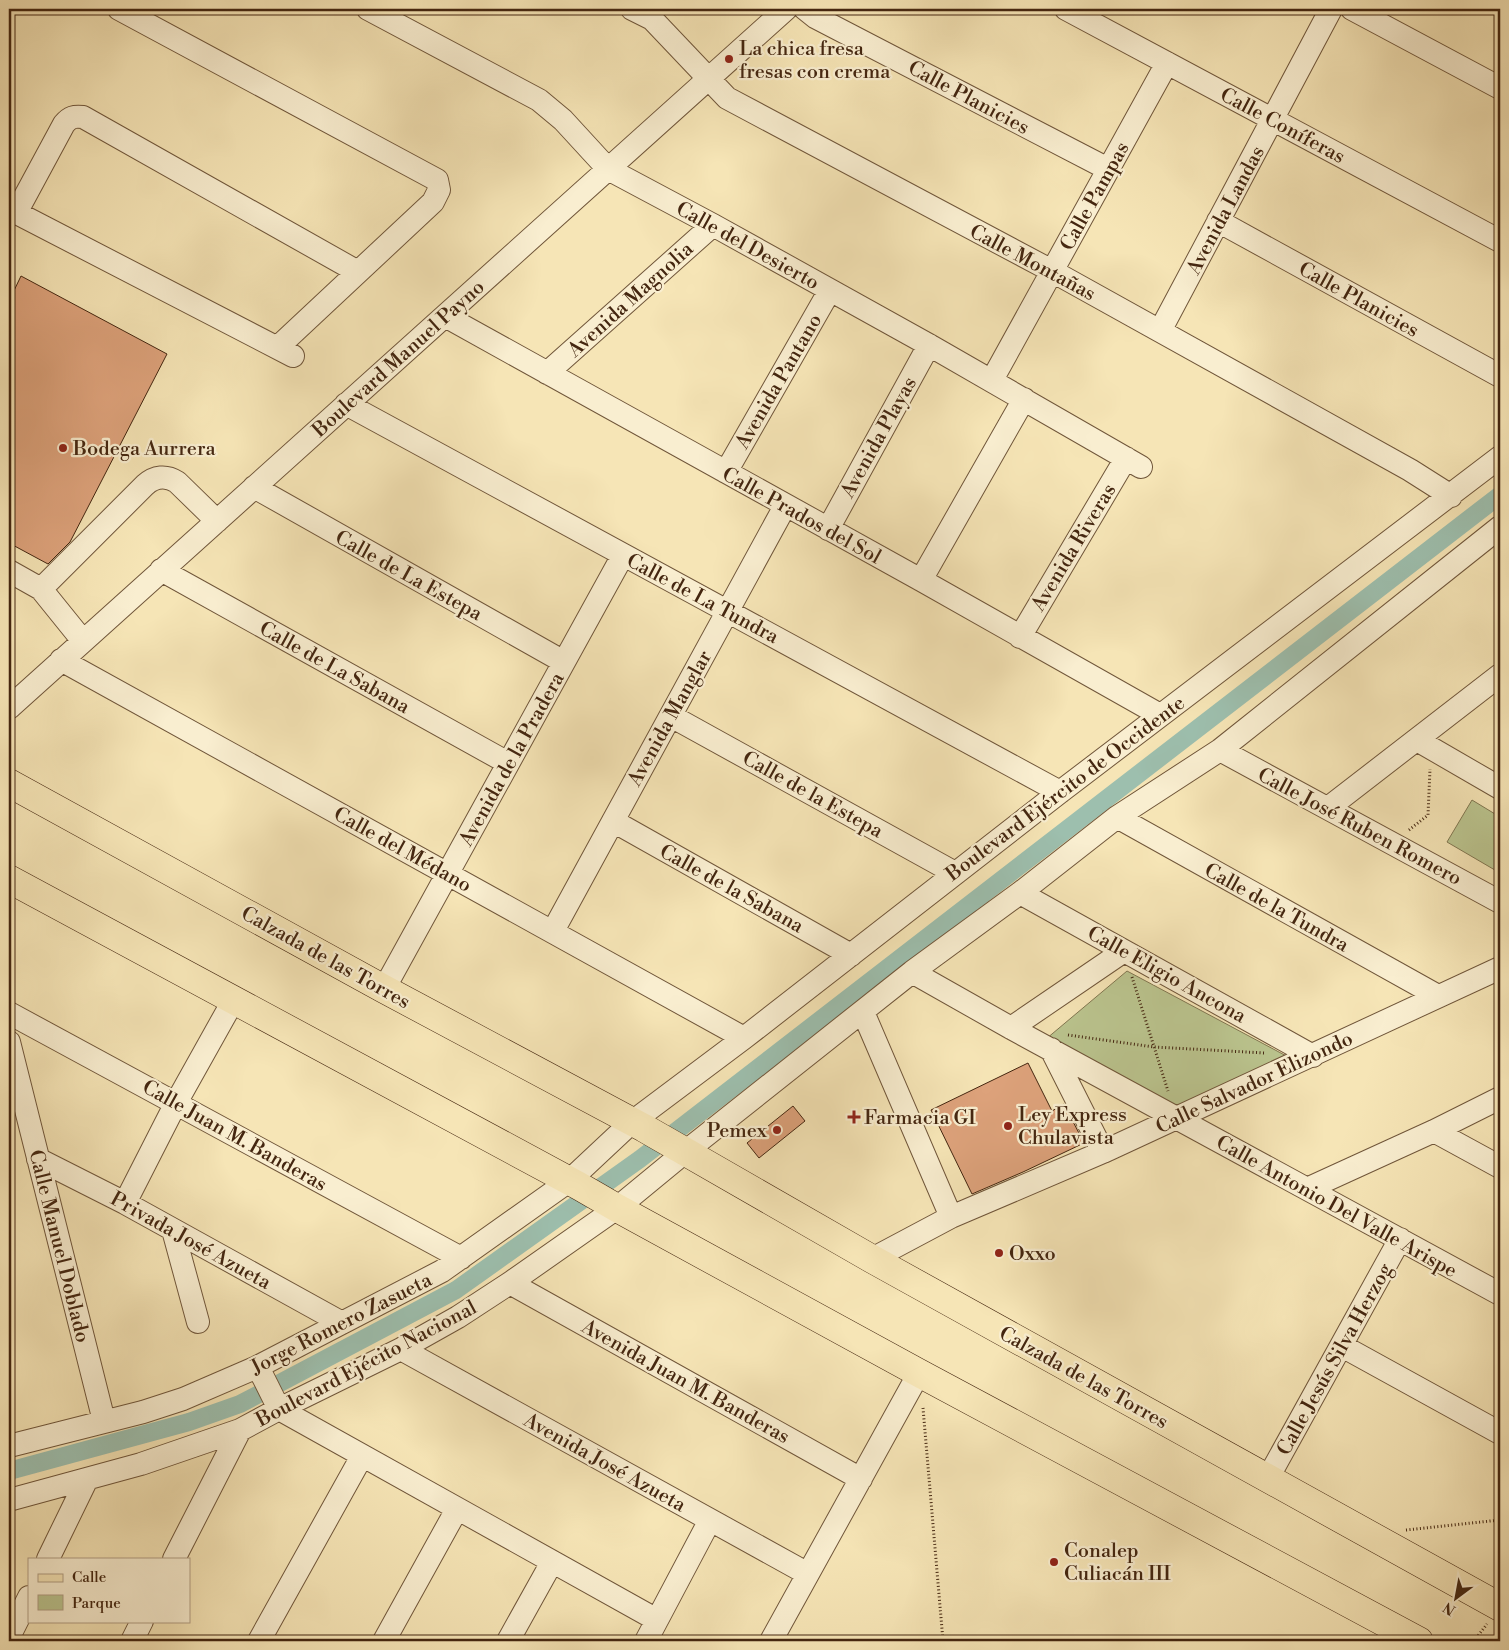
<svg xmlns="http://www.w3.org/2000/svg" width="1509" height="1650" font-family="'Libre Bodoni',serif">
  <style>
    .green { fill: #bbc58f; stroke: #807650 }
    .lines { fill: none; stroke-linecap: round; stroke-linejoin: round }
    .canal { stroke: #9dbfae; stroke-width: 18 }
    .building { fill: #dda27b; stroke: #442610 }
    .minor-casing { stroke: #70563a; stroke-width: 24 }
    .major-casing { stroke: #442610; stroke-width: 29 }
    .path { stroke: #442610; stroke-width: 3; stroke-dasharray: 1 2.5; stroke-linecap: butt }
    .minor { stroke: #f9eed0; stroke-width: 22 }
    .major { stroke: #f6e5b6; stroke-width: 28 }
    .poi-dot { fill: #8f2418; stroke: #f9eed0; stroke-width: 2 }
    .labels { text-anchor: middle; stroke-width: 4.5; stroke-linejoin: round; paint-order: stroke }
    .poi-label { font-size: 20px; fill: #442610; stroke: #f9eed0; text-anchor: start }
    .street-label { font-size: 20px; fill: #442610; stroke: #f9eed0 }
  </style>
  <rect width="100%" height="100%" fill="#f6e5b6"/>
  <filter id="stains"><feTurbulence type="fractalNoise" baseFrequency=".004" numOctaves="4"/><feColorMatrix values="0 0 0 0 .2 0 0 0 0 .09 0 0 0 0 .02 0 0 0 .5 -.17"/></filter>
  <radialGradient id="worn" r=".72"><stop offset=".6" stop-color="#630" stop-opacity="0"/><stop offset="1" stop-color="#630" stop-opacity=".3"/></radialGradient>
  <path class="green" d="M 1472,800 L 1500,817 L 1500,873 L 1447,842 Z
    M 1127,971 L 1292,1059 L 1181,1111 L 1046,1039 Z"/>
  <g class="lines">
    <path class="canal" d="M 9,1471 L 189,1422 L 240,1404 L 456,1290 L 640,1159 L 1500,495"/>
  </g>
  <path class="building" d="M 21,276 L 167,354 L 70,542 L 48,564 L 9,543 L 9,301 Z
    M 1028,1063 L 1052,1111 L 1064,1104 L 1084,1143 L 1023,1172 L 972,1194 L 931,1110 Z
    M 793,1106 L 805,1121 L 759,1158 L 747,1143 Z"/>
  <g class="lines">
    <g class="minor-casing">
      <path id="minor" d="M 119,9 L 437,180 L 439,190 L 433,202 L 278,347
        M 368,9 L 539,100 L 563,120 L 608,169 L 713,225 L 929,345 L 1141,467
        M 632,9 L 652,19 L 727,98 L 1052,271 L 1410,470 L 1451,496
        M 805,9 L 815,17 L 1108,169
        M 1066,9 L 1500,241
        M 1352,9 L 1500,88
        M 9,209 L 293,356
        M 16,213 L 64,124 C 70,117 74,116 83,117 L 358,272
        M 1218,221 L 1500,376
        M 445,316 L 921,580 L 1153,711 L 1158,717
        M 1160,331 L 1331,9
        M 547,373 L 713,225
        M 992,380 L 1167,63
        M 346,404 L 1060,792
        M 726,472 L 830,290
        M 254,487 L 564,662
        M 828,529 L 929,345
        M 161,570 L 508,763
        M 9,571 L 41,589 L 145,485 C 155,476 166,475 177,482 L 217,521
        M 921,580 L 1024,399
        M 41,589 L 83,641
        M 1020,637 L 1126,458
        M 61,660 L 744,1038
        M 9,708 L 786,9
        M 671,716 L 955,873
        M 1417,740 L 1500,788
        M 1220,750 L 1500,902
        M 1328,808 L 1500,675
        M 1117,817 L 1438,996
        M 613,821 L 851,955
        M 1020,893 L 1313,1056
        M 553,931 L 785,506
        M 912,972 L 1011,1028 L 1500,1294
        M 384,989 L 623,555
        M 863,1012 L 951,1217
        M 9,1013 L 461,1258
        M 1011,1028 L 1124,951
        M 9,1042 L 104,1421
        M 1051,1049 L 1103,1152
        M 1434,1131 L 1500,1167
        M 38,1159 L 125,1203 L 342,1323
        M 1307,1189 L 1434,1131 L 1500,1098
        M 125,1203 L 176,1103 L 233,1001
        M 173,1230 L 198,1322
        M 872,1259 L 951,1217 L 1103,1152 L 1500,968
        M 510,1283 L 861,1479
        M 1342,1346 L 1500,1433
        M 401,1349 L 808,1574
        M 257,1367 L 263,1377 L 279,1409 L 657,1620
        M 9,1446 L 143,1412 L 183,1399 L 257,1367 L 442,1271 L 569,1181 L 632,1122 L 744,1038 L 1060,792 L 1500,457
        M 1268,1478 L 1400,1239
        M 9,1500 L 141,1464 L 240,1430 L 279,1409 L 401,1349 L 458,1317 L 510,1283 L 617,1208 L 685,1152 L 912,972 L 1020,893 L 1117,817 L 1220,750 L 1500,527
        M 48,1559 L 87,1479
        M 174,1559 L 240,1430
        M 9,1637 L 29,1597
        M 132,1641 L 142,1621
        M 259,1641 L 362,1456
        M 384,1641 L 457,1509
        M 508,1641 L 552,1562
        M 646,1641 L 710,1520
        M 771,1641 L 919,1373"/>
    </g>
    <g class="major-casing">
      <path id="major" d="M 9,783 L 384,989 L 644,1128 L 872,1259 L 1500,1607
        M 9,879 L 579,1186 L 617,1208 L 919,1373 L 1419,1641"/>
    </g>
    <path class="path" d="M 1409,830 L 1428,815 L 1430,769
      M 1132,977 L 1168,1091
      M 1068,1035 L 1154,1047 L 1265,1053
      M 923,1408 L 943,1641
      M 1406,1530 L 1500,1520
      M 1474,1641 L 1487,1624"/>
    <use href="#minor" class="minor"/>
    <use href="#major" class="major"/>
  </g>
  <g class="poi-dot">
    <circle cx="729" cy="59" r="5"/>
    <circle cx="63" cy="448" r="5"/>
    <path d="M851.5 1109.5h5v5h5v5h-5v5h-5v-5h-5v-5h5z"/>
    <circle cx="1008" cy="1126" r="5"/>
    <circle cx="777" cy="1130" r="5"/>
    <circle cx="999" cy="1253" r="5"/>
    <circle cx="1054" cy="1562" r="5"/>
  </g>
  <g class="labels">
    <g class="poi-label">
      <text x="739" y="55">La chica fresa<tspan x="739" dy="23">fresas con crema</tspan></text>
      <text x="73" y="455">Bodega Aurrera</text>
      <text x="1018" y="1121">Ley Express<tspan x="1018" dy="23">Chulavista</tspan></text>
      <text x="864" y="1124">Farmacia GI</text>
      <text x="767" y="1137" text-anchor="end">Pemex</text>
      <text x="1009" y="1260">Oxxo</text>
      <text x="1064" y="1557">Conalep<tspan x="1064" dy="23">Culiacán III</tspan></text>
    </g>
    <g class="street-label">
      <text transform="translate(969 97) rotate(28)" y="7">Calle Planicies</text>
      <text transform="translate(1283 125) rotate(28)" y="7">Calle Coníferas</text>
      <text transform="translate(1094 196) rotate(-61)" y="7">Calle Pampas</text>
      <text transform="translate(1225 210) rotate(-62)" y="7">Avenida Landas</text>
      <text transform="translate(748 245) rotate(29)" y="7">Calle del Desierto</text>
      <text transform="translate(1033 262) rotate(28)" y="7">Calle Montañas</text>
      <text transform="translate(630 299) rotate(-42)" y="7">Avenida Magnolia</text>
      <text transform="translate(1359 299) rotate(29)" y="7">Calle Planicies</text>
      <text transform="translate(398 358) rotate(-42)" y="7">Boulevard Manuel Payno</text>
      <text transform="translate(778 381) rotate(-60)" y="7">Avenida Pantano</text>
      <text transform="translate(878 437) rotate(-61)" y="7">Avenida Playas</text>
      <text transform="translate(802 515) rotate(29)" y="7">Calle Prados del Sol</text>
      <text transform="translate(1073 547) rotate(-59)" y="7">Avenida Riveras</text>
      <text transform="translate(409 575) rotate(29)" y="7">Calle de La Estepa</text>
      <text transform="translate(703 598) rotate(28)" y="7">Calle de La Tundra</text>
      <text transform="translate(335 667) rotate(29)" y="7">Calle de La Sabana</text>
      <text transform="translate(669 718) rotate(-61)" y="7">Avenida Manglar</text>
      <text transform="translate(511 759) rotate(-61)" y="7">Avenida de la Pradera</text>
      <text transform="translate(1065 788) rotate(-37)" y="7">Boulevard Ejército de Occidente</text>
      <text transform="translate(813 794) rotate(29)" y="7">Calle de la Estepa</text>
      <text transform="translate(1360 826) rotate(28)" y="7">Calle José Ruben Romero</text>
      <text transform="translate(403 849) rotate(29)" y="7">Calle del Médano</text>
      <text transform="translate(732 888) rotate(29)" y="7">Calle de la Sabana</text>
      <text transform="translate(1277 907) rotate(29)" y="7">Calle de la Tundra</text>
      <text transform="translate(326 957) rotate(29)" y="7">Calzada de las Torres</text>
      <text transform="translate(1167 974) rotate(29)" y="7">Calle Eligio Ancona</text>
      <text transform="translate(1254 1082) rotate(-25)" y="7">Calle Salvador Elizondo</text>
      <text transform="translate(235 1135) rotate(29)" y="7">Calle Juan M. Banderas</text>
      <text transform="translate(1337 1206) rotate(29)" y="7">Calle Antonio Del Valle Arispe</text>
      <text transform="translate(191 1240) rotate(29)" y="7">Privada José Azueta</text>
      <text transform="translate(60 1246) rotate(76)" y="7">Calle Manuel Doblado</text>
      <text transform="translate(341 1323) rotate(-27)" y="7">Jorge Romero Zasueta</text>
      <text transform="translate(1334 1359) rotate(-61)" y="7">Calle Jesús Silva Herzog</text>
      <text transform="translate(366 1363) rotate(-28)" y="7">Boulevard Ejécito Nacional</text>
      <text transform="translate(1084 1377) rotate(29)" y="7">Calzada de las Torres</text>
      <text transform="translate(686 1381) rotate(29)" y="7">Avenida Juan M. Banderas</text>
      <text transform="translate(605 1462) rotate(29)" y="7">Avenida José Azueta</text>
    </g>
  </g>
  <rect width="1509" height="1650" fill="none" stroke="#f6e5b6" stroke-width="30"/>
  <rect x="10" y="10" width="1489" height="1630" fill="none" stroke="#442610" stroke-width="2.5"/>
  <rect x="15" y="15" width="1479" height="1620" fill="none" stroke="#442610"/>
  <rect x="28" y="1558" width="162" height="65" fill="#f9eed0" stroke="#b19e83"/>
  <rect x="38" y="1574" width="25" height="8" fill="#f6e5b6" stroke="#b19e83"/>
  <text x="72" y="1582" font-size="15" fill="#442610">Calle</text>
  <rect x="38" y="1595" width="25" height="15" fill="#bbc58f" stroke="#b19e83"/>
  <text x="72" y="1608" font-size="15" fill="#442610">Parque</text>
  <g transform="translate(1456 1598) rotate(212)" stroke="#f9eed0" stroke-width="4" paint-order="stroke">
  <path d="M0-4L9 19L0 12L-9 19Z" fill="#442610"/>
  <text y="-8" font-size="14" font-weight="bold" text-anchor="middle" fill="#442610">N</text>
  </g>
  <rect width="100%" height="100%" filter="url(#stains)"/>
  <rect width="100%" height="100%" fill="url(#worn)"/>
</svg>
